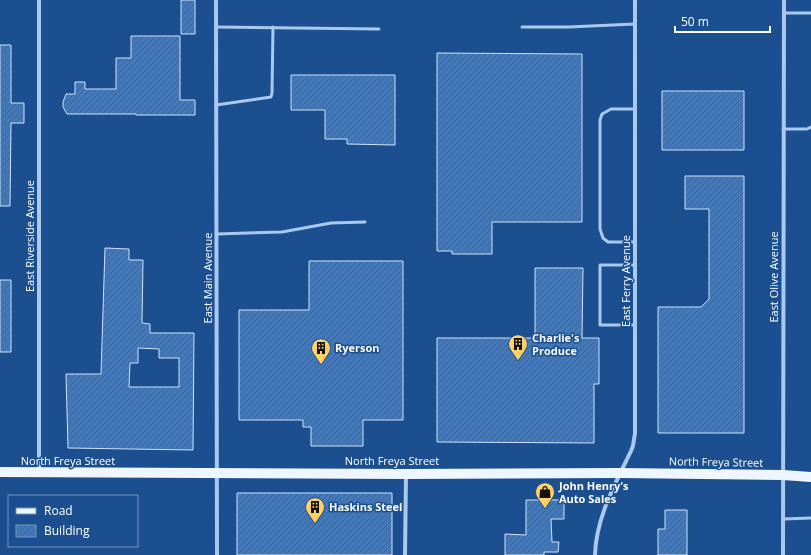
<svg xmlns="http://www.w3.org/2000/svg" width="811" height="555" font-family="'Open Sans',sans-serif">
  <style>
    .building { fill: url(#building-hatch); stroke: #cfe3fa; fill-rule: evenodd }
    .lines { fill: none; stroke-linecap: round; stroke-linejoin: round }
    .service { stroke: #a9c9ee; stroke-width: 3 }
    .minor { stroke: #a9c9ee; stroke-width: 4 }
    .primary { stroke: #f0f6ff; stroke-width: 10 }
    .labels { text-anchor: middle; stroke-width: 3; stroke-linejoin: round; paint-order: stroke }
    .street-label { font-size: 11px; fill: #fff; stroke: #1b4f8f }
    .poi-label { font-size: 11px; font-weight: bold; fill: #fff; stroke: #1b4f8f; text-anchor: start }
  </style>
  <defs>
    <pattern id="building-hatch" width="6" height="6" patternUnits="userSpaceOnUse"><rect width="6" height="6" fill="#4478b7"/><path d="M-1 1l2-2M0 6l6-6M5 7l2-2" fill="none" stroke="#486282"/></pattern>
  </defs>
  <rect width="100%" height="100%" fill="#1b4f8f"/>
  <path class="building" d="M 181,0 L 195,0 L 195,34 L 181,34 Z
    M 131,36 L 180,36 L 180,100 L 195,100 L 195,115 L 136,115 L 136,114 L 67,114 L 63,107 L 63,102 L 66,94 L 75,94 L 75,82 L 85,82 L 85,89 L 116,89 L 116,58 L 131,58 Z
    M 0,45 L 11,45 L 11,103 L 24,103 L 24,123 L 11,123 L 10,206 L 0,206 Z
    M 437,53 L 582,54 L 582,222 L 492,222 L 492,254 L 452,254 L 452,251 L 437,251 Z
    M 291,75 L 395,75 L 395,145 L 347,144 L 347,139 L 325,139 L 325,110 L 291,110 Z
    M 662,91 L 744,91 L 744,150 L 662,150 Z
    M 685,176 L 744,176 L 744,433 L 658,433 L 658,307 L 701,307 L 709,299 L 709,209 L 685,209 Z
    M 105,248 L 129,249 L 129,260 L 143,260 L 142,323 L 150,324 L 150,333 L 194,333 L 193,450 L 68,448 L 66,374 L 101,374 ZM 138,348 L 159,349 L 159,358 L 179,358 L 179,387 L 129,387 L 130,363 L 138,363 Z
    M 309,261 L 403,261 L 403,420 L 363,420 L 363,446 L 311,446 L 311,427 L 303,427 L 303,420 L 239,420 L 239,310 L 309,310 Z
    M 535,268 L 583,268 L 582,338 L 599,338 L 599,384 L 594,384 L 594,443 L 437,442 L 437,338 L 535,338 Z
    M 0,280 L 11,280 L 11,352 L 0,352 Z
    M 237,493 L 392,493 L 392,555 L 237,555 Z
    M 526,500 L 564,500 L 564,519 L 551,519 L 552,542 L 559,542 L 558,552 L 544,552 L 544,555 L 505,555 L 505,534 L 526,535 Z
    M 665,510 L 687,510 L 687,555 L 658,555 L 658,529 L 665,529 Z"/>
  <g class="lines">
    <path class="service" d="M 784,13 L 811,13
      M 216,27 L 379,29
      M 522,27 L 569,27 L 635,24
      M 216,105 L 271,97 L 272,93 L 273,27
      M 635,109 L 611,109 L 602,114 L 600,120 L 600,229 L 603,238 L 608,242 L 635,242
      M 783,129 L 807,129 L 811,127
      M 217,234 L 282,232 L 331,223 L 365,222
      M 635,265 L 600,265 L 600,325 L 635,325
      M 783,519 L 811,518"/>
    <path class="minor" d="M 216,0 L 217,555
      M 39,472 L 39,0
      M 405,555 L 406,474
      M 595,555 C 596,518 615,484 631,451 L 633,446 L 635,433 L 635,0
      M 783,555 L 784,0"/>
    <path class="primary" d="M 0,472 L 406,474 L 620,473 L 783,475 L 811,477"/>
  </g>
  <defs>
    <g id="building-pin" transform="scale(1)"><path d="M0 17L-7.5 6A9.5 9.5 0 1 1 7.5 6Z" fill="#ffd166" stroke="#1b4f8f"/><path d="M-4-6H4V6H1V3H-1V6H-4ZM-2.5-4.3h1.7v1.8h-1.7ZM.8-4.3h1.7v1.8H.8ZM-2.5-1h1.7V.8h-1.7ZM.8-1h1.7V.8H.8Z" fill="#111"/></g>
    <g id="shop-pin" transform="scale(1)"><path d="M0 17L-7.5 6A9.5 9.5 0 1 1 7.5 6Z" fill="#ffd166" stroke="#1b4f8f"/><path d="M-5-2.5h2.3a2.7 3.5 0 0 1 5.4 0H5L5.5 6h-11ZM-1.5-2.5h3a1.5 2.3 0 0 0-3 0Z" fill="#111"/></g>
  </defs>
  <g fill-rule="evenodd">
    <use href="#building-pin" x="518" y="344"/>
    <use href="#building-pin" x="321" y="348"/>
    <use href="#shop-pin" x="545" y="492"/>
    <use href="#building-pin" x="315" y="507"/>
  </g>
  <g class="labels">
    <g class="street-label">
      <text transform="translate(30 236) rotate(-90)" y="4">East Riverside Avenue</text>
      <text transform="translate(774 277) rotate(-90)" y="4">East Olive Avenue</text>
      <text transform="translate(208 278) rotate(-90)" y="4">East Main Avenue</text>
      <text transform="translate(626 281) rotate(-90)" y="4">East Ferry Avenue</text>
      <text x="68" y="465">North Freya Street</text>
      <text x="392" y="465">North Freya Street</text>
      <text transform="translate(716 462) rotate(1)" y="4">North Freya Street</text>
    </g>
    <g class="poi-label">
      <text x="532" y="342">Charlie's<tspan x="532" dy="13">Produce</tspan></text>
      <text x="335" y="352">Ryerson</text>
      <text x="559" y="490">John Henry's<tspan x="559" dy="13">Auto Sales</tspan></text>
      <text x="329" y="511">Haskins Steel</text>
    </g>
  </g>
  <rect x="8" y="495" width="130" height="52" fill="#1b4f8f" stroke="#7695bc"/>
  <rect x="16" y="508" width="20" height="6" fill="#f0f6ff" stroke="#7695bc"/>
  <text x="44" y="515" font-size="12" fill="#ffffff">Road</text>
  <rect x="16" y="525" width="20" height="12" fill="url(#building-hatch)" stroke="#7695bc"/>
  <text x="44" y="535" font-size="12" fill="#ffffff">Building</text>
  <path d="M675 26v6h95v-6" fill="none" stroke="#ffffff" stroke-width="2"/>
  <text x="681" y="26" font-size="12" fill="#ffffff" stroke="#1b4f8f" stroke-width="3" paint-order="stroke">50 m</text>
</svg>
